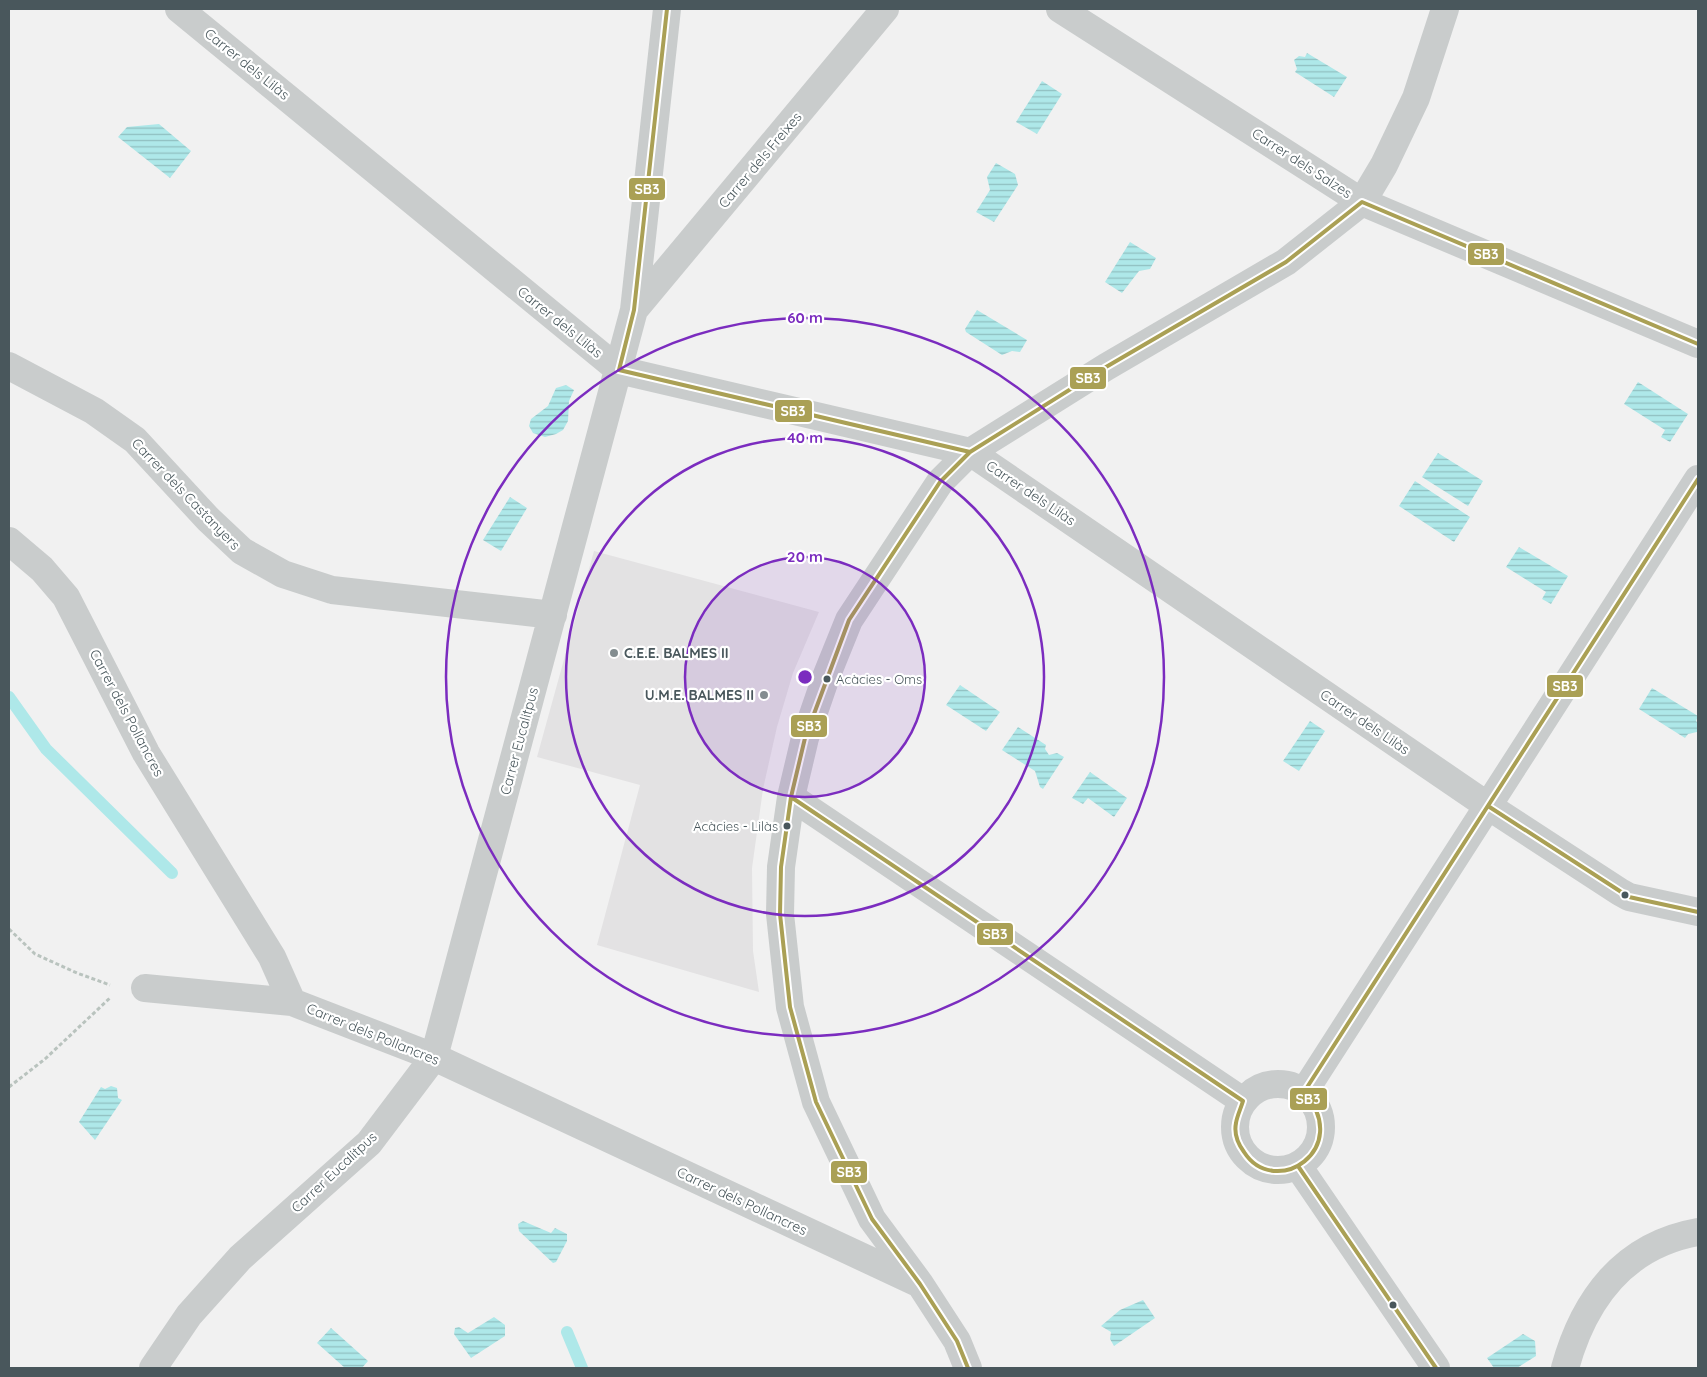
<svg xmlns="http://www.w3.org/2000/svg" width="1707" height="1377" font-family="Quicksand,sans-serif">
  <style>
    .education { fill: #e3e2e3 }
    .water { fill: url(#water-rules) }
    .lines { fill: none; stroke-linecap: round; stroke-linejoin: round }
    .stream { stroke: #aee8e9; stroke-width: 12 }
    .path { stroke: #b9c3be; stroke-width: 3; stroke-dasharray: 4 2.5; stroke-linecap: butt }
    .street { stroke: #c9cccc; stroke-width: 28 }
    .bus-1-casing { stroke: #fff; stroke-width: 8 }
    .bus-1 { stroke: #aaa055; stroke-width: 4 }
    .ring { fill: none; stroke: #7b2cbf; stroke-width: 2.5 }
    .poi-dot { fill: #848d90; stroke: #fff; stroke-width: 2 }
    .bus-dot { fill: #49575c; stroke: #fff; stroke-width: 2 }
    .labels { text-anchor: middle; stroke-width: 4.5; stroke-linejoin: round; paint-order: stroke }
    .bus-label { font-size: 13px; fill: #49575c; stroke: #fff; text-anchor: start }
    .street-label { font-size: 14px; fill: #49575c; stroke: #fff }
    .poi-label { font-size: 14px; font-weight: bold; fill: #49575c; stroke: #fff; text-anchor: start }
    .centre { fill: #7b2cbf; stroke: #fff; stroke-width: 2.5 }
    .ring-label { font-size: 15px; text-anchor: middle; font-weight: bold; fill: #7b2cbf; stroke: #fff; stroke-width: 4.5; stroke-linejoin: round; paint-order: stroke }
    .line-badge { stroke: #fff; stroke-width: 2 }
    .badge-label { font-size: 14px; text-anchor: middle; font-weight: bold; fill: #fff }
  </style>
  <defs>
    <pattern id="water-rules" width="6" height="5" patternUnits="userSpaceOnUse" patternTransform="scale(1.25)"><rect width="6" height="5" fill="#aee8e9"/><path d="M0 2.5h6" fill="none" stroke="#90bfc0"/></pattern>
  </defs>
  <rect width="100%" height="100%" fill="#f1f1f1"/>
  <path class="education" d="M 594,551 L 819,612 L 793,673 L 777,727 L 763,789 L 752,868 L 753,951 L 759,992 L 597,945 L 640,785 L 537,757 Z"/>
  <path class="water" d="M 1307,53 L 1347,77 L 1334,97 L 1295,72 L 1297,69 L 1294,60 L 1299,56 L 1305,57 Z
    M 1042,81 L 1062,94 L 1037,134 L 1016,122 Z
    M 159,124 L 191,151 L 170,178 L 118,137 L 127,127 Z
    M 996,163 L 1015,174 L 1018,185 L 994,222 L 976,212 L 990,190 L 987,177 Z
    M 1130,242 L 1156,258 L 1150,269 L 1139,271 L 1122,293 L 1105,282 Z
    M 977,310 L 1027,340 L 1020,352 L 1012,351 L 1002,355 L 966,332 L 965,329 Z
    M 1638,382 L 1688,414 L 1670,442 L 1661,437 L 1665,430 L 1624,404 Z
    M 566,385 L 574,390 L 569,401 L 568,421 L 563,430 L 556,434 L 545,437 L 533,433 L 529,426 L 531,419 L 548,406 L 556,388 Z
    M 1438,453 L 1483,481 L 1468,506 L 1422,477 Z
    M 1415,481 L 1470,517 L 1454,542 L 1399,506 Z
    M 510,497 L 527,508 L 501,551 L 483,540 Z
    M 1519,547 L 1568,576 L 1551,604 L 1542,599 L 1546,592 L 1506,567 Z
    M 960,685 L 1000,712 L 986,731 L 946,705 Z
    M 1652,688 L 1698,716 L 1696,721 L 1698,723 L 1697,732 L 1688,734 L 1685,738 L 1639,709 Z
    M 1310,721 L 1325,731 L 1299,771 L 1283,761 Z
    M 1018,727 L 1046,745 L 1045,749 L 1049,755 L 1057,753 L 1064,757 L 1043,789 L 1040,787 L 1035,771 L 1002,750 Z
    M 1090,772 L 1127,798 L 1114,817 L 1088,798 L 1083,804 L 1072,798 Z
    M 111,1086 L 117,1088 L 118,1098 L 122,1100 L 95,1140 L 79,1122 L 101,1087 L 105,1089 Z
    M 523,1221 L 551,1233 L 555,1228 L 567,1234 L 567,1241 L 556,1262 L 553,1263 L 519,1231 L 518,1224 Z
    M 1143,1300 L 1155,1318 L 1114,1346 L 1110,1339 L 1111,1332 L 1101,1326 L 1120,1310 Z
    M 494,1317 L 505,1325 L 505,1336 L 471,1358 L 454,1334 L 455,1328 L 459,1327 L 468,1333 Z
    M 331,1328 L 368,1361 L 362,1368 L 345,1368 L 317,1343 Z
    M 1523,1334 L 1535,1341 L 1536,1356 L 1517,1368 L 1494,1368 L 1487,1358 Z"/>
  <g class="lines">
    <path class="stream" d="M 9,697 L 46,749 L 172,873
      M 567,1332 L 582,1368"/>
    <path class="path" d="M 9,929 L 35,954 L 77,973 L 110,985
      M 9,1087 L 45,1059 L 111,997"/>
    <path class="street" d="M 179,9 L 619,370 L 970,452 L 1488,806 L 1620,892 L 1629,897 L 1698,912
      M 1060,9 L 1362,202 L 1698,344
      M 634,310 L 885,9
      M 9,366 L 94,411 L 135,440 L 208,519 L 242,551 L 283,574 L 332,590 L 553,615
      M 9,541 L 42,569 L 66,597 L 146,753 L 272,957 L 292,1002 L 434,1057 L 918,1283
      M 791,797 L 1243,1101
      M 145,988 L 292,1002
      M1235 1127a43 43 0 1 1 86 0a43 43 0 1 1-86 0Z
      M 1304,1092 L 1698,479
      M 1298,1166 L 1436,1368
      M 153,1368 L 189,1315 L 240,1258 L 369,1143 L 434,1057 L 634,310 L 667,9
      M 968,1368 L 957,1341 L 920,1284 L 872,1219 L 816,1102 L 790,1007 L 780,914 L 781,867 L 791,797 L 805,738 L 826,677 L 849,620 L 940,482 L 970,452 L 1106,367 L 1286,262 L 1362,202 L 1384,165 L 1416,98 L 1445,9
      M 1565,1368 C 1584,1299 1624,1245 1698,1232"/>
    <g class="bus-1-casing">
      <path id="bus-1" d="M 667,9 L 634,310 L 619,370 L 970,452
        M 791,797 L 1243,1101 C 1241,1108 1237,1116 1236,1123 C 1234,1133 1238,1144 1244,1152 C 1275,1200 1354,1149 1304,1092 L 1698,479
        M 1488,806 L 1629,897 L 1698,912
        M 1298,1166 L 1436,1368
        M 968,1368 L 957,1341 L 920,1284 L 872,1219 L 816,1102 L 790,1007 L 780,914 L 781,867 L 791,797 L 805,738 L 849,620 L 940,482 L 970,452 L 1106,367 L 1286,262 L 1362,202 L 1698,344"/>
    </g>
    <use href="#bus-1" class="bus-1"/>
  </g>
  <circle cx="805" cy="677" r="120" fill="#7b2cbf" fill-opacity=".12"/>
  <g class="ring">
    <circle cx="805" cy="677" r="120"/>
    <circle cx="805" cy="677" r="239"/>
    <circle cx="805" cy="677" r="359"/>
  </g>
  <g class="poi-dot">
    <circle cx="614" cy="653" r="5"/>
    <circle cx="764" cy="695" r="5"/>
  </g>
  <g class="bus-dot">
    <circle cx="827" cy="679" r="4.5"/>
    <circle cx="787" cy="826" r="4.5"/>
    <circle cx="1625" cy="895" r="4.5"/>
    <circle cx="1393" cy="1305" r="4.5"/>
  </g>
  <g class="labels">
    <g class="bus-label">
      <text x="836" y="684">Acàcies - Oms</text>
      <text x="778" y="831" text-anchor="end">Acàcies - Lilàs</text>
    </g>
    <g class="street-label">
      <text transform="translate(247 64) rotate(39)" y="5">Carrer dels Lilàs</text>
      <text transform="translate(760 160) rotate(-50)" y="5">Carrer dels Freixes</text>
      <text transform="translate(1302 163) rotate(33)" y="5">Carrer dels Salzes</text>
      <text transform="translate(560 322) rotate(39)" y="5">Carrer dels Lilàs</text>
      <text transform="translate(1031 493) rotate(34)" y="5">Carrer dels Lilàs</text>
      <text transform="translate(186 494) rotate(46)" y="5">Carrer dels Castanyers</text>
      <text transform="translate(127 713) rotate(62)" y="5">Carrer dels Pollancres</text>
      <text transform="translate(1365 722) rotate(34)" y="5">Carrer dels Lilàs</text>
      <text transform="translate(519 741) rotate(-75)" y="5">Carrer Eucalitpus</text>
      <text transform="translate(373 1034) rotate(22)" y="5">Carrer dels Pollancres</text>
      <text transform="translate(334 1172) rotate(-43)" y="5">Carrer Eucalitpus</text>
      <text transform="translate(742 1201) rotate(25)" y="5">Carrer dels Pollancres</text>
    </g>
    <g class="poi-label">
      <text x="624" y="658">C.E.E. BALMES II</text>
      <text x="754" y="700" text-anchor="end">U.M.E. BALMES II</text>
    </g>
  </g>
  <circle cx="805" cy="677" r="8" class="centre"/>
  <g class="ring-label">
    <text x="805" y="323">60 m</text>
    <text x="805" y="443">40 m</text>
    <text x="805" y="562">20 m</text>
  </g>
  <g class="line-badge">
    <rect x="628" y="177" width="38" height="24" rx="5" fill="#aaa055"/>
    <rect x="1467" y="242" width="38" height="24" rx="5" fill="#aaa055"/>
    <rect x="1069" y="366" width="38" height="24" rx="5" fill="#aaa055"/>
    <rect x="774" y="399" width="39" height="24" rx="5" fill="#aaa055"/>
    <rect x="1546" y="674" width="38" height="24" rx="5" fill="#aaa055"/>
    <rect x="790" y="714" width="38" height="24" rx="5" fill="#aaa055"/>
    <rect x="976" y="922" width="38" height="24" rx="5" fill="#aaa055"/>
    <rect x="1289" y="1087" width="39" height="24" rx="5" fill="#aaa055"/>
    <rect x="830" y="1160" width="38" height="24" rx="5" fill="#aaa055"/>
  </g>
  <g class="badge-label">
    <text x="647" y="194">SB3</text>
    <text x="1486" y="259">SB3</text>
    <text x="1088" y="383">SB3</text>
    <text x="793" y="416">SB3</text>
    <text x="1565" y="691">SB3</text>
    <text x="809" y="731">SB3</text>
    <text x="995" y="939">SB3</text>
    <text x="1308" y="1104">SB3</text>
    <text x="849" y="1177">SB3</text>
  </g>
  <rect width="1707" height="1377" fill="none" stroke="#49575c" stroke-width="20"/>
</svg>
